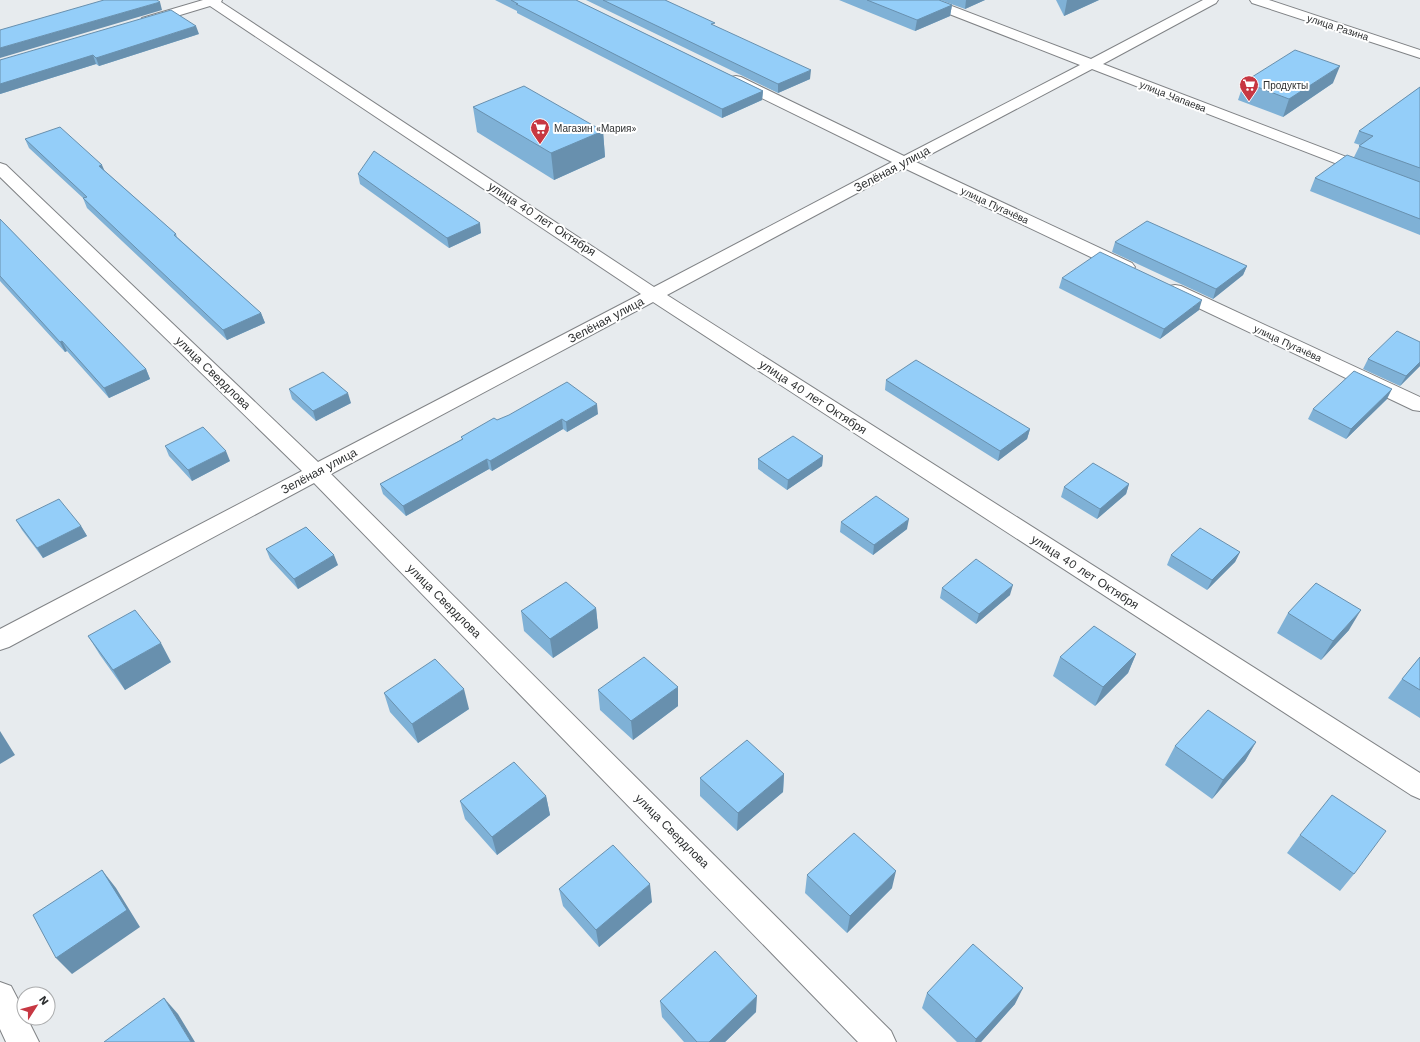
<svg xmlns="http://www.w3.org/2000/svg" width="1420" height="1042" font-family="'Work Sans',sans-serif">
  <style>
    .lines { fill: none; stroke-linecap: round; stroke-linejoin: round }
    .minor-casing { stroke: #808386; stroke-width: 2 }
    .minor { fill: #fff; fill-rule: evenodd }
    .wall { fill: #7fb1d6 }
    .shaded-wall { fill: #6890ae }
    .building { fill: #94cef9; stroke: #6890ae }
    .labels { text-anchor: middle; stroke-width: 4; stroke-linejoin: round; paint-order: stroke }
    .far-street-label { font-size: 10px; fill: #2e3031; stroke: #fff }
    .far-poi-label { font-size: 10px; fill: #2e3031; stroke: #fff; text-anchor: start }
    .street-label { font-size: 12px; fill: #2e3031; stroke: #fff }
  </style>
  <rect width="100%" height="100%" fill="#e7ebee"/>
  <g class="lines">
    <g class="minor-casing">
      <path id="minor" d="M 203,0 L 222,0 L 221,2 L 654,287 L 892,162 L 731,83 L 729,80 L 731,77 L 736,76 L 741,77 L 904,156 L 1080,65 L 921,3 L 919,0 L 936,0 L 1091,59 L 1203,0 L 1218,0 L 1216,3 L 1103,64 L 1420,185 L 1420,196 L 1092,69 L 916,162 L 1132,263 L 1135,267 L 1132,271 L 1126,272 L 1120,271 L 904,168 L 667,295 L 1420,773 L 1420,799 L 1411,795 L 653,302 L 331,474 L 891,1031 L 896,1042 L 858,1042 L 314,483 L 9,647 L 0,650 L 0,629 L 302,471 L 0,177 L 0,163 L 6,165 L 318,462 L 641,294 L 210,6 L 147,25 L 142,24 L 141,21 L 142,18 Z
        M 1250,0 L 1269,0 L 1420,50 L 1420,58 L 1252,3 Z
        M 1175,285 L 1181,286 L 1420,397 L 1420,411 L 1413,410 L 1169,294 L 1166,290 L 1169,286 Z
        M 0,982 L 11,986 L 24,1011 L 24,1018 L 27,1018 L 39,1042 L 6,1042 L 0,1029 Z"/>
    </g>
    <use href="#minor" class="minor"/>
  </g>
  <path class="wall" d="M 495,0 L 576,0 L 763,91 L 762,100 L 722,118 L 517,13 L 517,11 Z
    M 586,0 L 665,0 L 715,26 L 810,79 L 778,93 Z
    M 839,0 L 939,0 L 952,5 L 950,16 L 915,31 Z
    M 940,0 L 985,0 L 965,9 Z
    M 1056,0 L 1099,0 L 1064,16 Z
    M 199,34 L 99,66 L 96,64 L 0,94 L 0,60 Z
    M 1244,82 L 1333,83 L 1283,117 L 1238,100 Z
    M 1420,87 L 1420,235 L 1310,191 L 1315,178 L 1354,157 L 1360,145 L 1354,143 L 1359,131 Z
    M 473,107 L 603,131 L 605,157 L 554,180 L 477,132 Z
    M 25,139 L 105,171 L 176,234 L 177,237 L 261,313 L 265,323 L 227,340 L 87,208 L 83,198 L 29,148 Z
    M 358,174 L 481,233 L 449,248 L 360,184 Z
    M 0,219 L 146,369 L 150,379 L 109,398 L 67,351 L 65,352 L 0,281 Z
    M 1115,242 L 1247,266 L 1243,275 L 1213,299 L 1112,252 Z
    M 1062,278 L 1199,310 L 1160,339 L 1059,288 Z
    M 1420,342 L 1420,366 L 1400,386 L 1363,369 L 1368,359 Z
    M 886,380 L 1030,429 L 1027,439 L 998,461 L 885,390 Z
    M 289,389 L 351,403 L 316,421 L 292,399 Z
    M 1387,399 L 1346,439 L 1308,419 L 1313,409 Z
    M 598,414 L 567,432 L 563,429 L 492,471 L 489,469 L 406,516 L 383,494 L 380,484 L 462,439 L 461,437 L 497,420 Z
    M 165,446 L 230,461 L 192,481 L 169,456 Z
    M 823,456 L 822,466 L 787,490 L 758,469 L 758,459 Z
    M 1129,484 L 1126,494 L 1097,519 L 1061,497 L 1064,487 Z
    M 16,520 L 81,526 L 87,536 L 43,558 L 22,530 Z
    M 841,522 L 907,529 L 873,555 L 840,532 Z
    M 266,549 L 338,565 L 298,589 L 270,559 Z
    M 1240,552 L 1235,562 L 1207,590 L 1167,565 L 1171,555 Z
    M 942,588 L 1010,595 L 976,624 L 940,598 Z
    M 596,608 L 598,628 L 553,658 L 524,631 L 521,611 Z
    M 1288,613 L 1349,630 L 1321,660 L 1277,633 Z
    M 88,636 L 171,662 L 125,690 L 100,655 Z
    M 1136,654 L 1128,673 L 1095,706 L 1053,676 L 1060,657 Z
    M 1420,657 L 1420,718 L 1388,698 L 1402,679 Z
    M 678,687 L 678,706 L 633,740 L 600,710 L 598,690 Z
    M 384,693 L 469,709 L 418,743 L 390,712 Z
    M 1256,742 L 1245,761 L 1212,799 L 1165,765 L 1175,746 Z
    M 784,774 L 783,792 L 737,831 L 700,796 L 700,778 Z
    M 546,796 L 550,815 L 497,855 L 465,819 L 460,801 Z
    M 1300,835 L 1354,874 L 1340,891 L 1287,853 Z
    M 807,875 L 892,888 L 847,933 L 805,893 Z
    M 559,889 L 652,902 L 599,947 L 563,906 Z
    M 927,993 L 1015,1004 L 981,1042 L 957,1042 L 922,1008 Z
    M 660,1001 L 756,1012 L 725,1042 L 684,1042 L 662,1017 Z"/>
  <path class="shaded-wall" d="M 966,0 L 985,0 L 965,9 Z
    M 1067,0 L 1099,0 L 1064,16 Z
    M 160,2 L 162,10 L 0,58 L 0,48 Z
    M 952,5 L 950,16 L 915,31 L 917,20 Z
    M 196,26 L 199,34 L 99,66 L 96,58 Z
    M 93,55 L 96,64 L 0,94 L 0,84 Z
    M 1340,66 L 1333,83 L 1283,117 L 1289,99 Z
    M 811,70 L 810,79 L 778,93 L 778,84 Z
    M 763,91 L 762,100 L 722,118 L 722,109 Z
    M 603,131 L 605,157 L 554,180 L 551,153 Z
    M 102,165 L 106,174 L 99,166 Z
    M 480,223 L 481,233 L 449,248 L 447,238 Z
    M 1247,266 L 1243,275 L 1213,299 L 1216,289 Z
    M 1202,300 L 1199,310 L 1160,339 L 1164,329 Z
    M 261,313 L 265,323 L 227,340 L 223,330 Z
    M 62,341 L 67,351 L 65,352 L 60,342 Z
    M 1420,362 L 1420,366 L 1400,386 L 1406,376 Z
    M 146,369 L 150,379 L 109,398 L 104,388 Z
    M 1392,389 L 1387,399 L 1346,439 L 1351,429 Z
    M 348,393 L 351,403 L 316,421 L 313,411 Z
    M 597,404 L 598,414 L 567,432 L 566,422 Z
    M 562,419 L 563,429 L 492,471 L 490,461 Z
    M 1030,429 L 1027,439 L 998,461 L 1000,451 Z
    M 226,451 L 230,461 L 192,481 L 188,470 Z
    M 823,456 L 822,466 L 787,490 L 788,480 Z
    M 487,459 L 489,469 L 406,516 L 403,506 Z
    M 1129,484 L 1126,494 L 1097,519 L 1100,509 Z
    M 909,519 L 907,529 L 873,555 L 874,545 Z
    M 81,526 L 87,536 L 43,558 L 37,548 Z
    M 1240,552 L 1235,562 L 1207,590 L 1212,580 Z
    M 334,555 L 338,565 L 298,589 L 294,579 Z
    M 1013,585 L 1010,595 L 976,624 L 979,614 Z
    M 596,608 L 598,628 L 553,658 L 550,639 Z
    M 1361,610 L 1349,630 L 1321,660 L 1333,641 Z
    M 161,643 L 171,662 L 125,690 L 113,670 Z
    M 1136,654 L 1128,673 L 1095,706 L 1103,687 Z
    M 678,687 L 678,706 L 633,740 L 631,721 Z
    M 464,689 L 469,709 L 418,743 L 412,724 Z
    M 0,731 L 15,755 L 0,764 Z
    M 1256,742 L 1245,761 L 1212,799 L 1223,780 Z
    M 784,774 L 783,792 L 737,831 L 738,813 Z
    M 546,796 L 550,815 L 497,855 L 492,837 Z
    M 102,870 L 116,888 L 140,927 L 72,974 L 56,958 Z
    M 896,871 L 892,888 L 847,933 L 850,916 Z
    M 650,884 L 652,902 L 599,947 L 596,930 Z
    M 1023,988 L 1015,1004 L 981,1042 L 975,1042 L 976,1039 Z
    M 757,996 L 756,1012 L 725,1042 L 709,1042 Z
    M 164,998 L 178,1014 L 195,1042 L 191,1042 Z"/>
  <path class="building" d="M 104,0 L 157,0 L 160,2 L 0,48 L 0,30 Z
    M 511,0 L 576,0 L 763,91 L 722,109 L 516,4 L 518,4 Z
    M 603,0 L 665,0 L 715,23 L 711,24 L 811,70 L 778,84 Z
    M 867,0 L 939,0 L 952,5 L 917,20 Z
    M 171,10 L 196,26 L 96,58 L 93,55 L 0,84 L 0,60 Z
    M 1295,50 L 1340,66 L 1289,99 L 1244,82 Z
    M 524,86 L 603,131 L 551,153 L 473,107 Z
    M 1420,87 L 1420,168 L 1359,146 L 1373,136 L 1359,131 Z
    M 60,127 L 102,165 L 99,166 L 176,234 L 174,235 L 261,313 L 223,330 L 83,198 L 87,197 L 25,139 Z
    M 374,151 L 480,223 L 447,238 L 358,174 Z
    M 1347,155 L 1420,182 L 1420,219 L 1315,178 Z
    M 0,219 L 146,369 L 104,388 L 62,341 L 60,342 L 0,276 Z
    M 1147,221 L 1247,266 L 1216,289 L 1115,242 Z
    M 1100,252 L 1202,300 L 1164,329 L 1062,278 Z
    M 1397,331 L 1420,342 L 1420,362 L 1406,376 L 1368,359 Z
    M 916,360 L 1030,429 L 1000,451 L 886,380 Z
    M 1354,371 L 1392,389 L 1351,429 L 1313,409 Z
    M 323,372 L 348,393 L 313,411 L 289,389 Z
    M 567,382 L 597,404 L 566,422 L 562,419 L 490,461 L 487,459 L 403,506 L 380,484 L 463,439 L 461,437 L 494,418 L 497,420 L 509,415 Z
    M 203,427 L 226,451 L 188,470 L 165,446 Z
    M 793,436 L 823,456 L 788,480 L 758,459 Z
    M 1093,463 L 1129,484 L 1100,509 L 1064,487 Z
    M 876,496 L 909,519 L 874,545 L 841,522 Z
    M 59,499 L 81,526 L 37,548 L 16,520 Z
    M 306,527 L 334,555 L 294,579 L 266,549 Z
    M 1200,528 L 1240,552 L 1212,580 L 1171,555 Z
    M 976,559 L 1013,585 L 979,614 L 942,588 Z
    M 566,582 L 596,608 L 550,639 L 521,611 Z
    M 1316,583 L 1361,610 L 1333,641 L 1288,613 Z
    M 135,610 L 161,643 L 113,670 L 88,636 Z
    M 1094,626 L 1136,654 L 1103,687 L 1060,657 Z
    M 644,657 L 678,687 L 631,721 L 598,690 Z
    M 1420,657 L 1420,690 L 1402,679 Z
    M 435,659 L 464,689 L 412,724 L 384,693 Z
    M 1208,710 L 1256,742 L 1223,780 L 1175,746 Z
    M 747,740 L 784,774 L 738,813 L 700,778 Z
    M 514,762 L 546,796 L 492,837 L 460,801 Z
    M 1332,795 L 1386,831 L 1354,874 L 1300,835 Z
    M 854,833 L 896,871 L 850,916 L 807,875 Z
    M 613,845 L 650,884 L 596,930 L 559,889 Z
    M 102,870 L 127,910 L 56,958 L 33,915 Z
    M 973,944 L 1023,988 L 976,1039 L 927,993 Z
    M 715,951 L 757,996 L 709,1042 L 697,1042 L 660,1001 Z
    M 164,998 L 191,1042 L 104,1042 Z"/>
  <defs>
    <g id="supermarket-pin" transform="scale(1)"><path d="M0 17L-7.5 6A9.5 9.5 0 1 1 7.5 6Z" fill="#c73742" stroke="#fff"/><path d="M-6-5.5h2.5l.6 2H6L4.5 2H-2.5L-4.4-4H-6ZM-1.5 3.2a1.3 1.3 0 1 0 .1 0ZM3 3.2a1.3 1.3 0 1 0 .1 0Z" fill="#fff"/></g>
  </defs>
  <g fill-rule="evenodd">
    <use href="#supermarket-pin" x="1249" y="85"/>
    <use href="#supermarket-pin" x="540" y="128"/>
  </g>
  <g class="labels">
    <g class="far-street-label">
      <text transform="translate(1338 27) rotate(18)" y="4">улица Разина</text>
      <text transform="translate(1173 96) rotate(21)" y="4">улица Чапаева</text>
      <text transform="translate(995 205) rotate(25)" y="4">улица Пугачёва</text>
      <text transform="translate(1288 343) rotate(25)" y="4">улица Пугачёва</text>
    </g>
    <g class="far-poi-label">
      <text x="1263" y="89">Продукты</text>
      <text x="554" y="132">Магазин «Мария»</text>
    </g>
    <g class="street-label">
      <text transform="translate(892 169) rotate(-28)" y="4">Зелёная улица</text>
      <text transform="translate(542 219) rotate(33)" y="4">улица 40 лет Октября</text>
      <text transform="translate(606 320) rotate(-28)" y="4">Зелёная улица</text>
      <text transform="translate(213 373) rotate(44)" y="4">улица Свердлова</text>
      <text transform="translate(813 397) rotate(33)" y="4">улица 40 лет Октября</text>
      <text transform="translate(319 471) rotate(-28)" y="4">Зелёная улица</text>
      <text transform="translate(1085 572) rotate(33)" y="4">улица 40 лет Октября</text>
      <text transform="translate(444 601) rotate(45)" y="4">улица Свердлова</text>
      <text transform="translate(672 831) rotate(45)" y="4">улица Свердлова</text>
    </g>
  </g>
  <g transform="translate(36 1006) rotate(54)"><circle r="19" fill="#ffffff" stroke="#abacad"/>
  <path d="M0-3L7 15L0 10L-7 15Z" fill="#c73742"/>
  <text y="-6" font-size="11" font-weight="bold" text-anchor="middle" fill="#2e3031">N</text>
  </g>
</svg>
